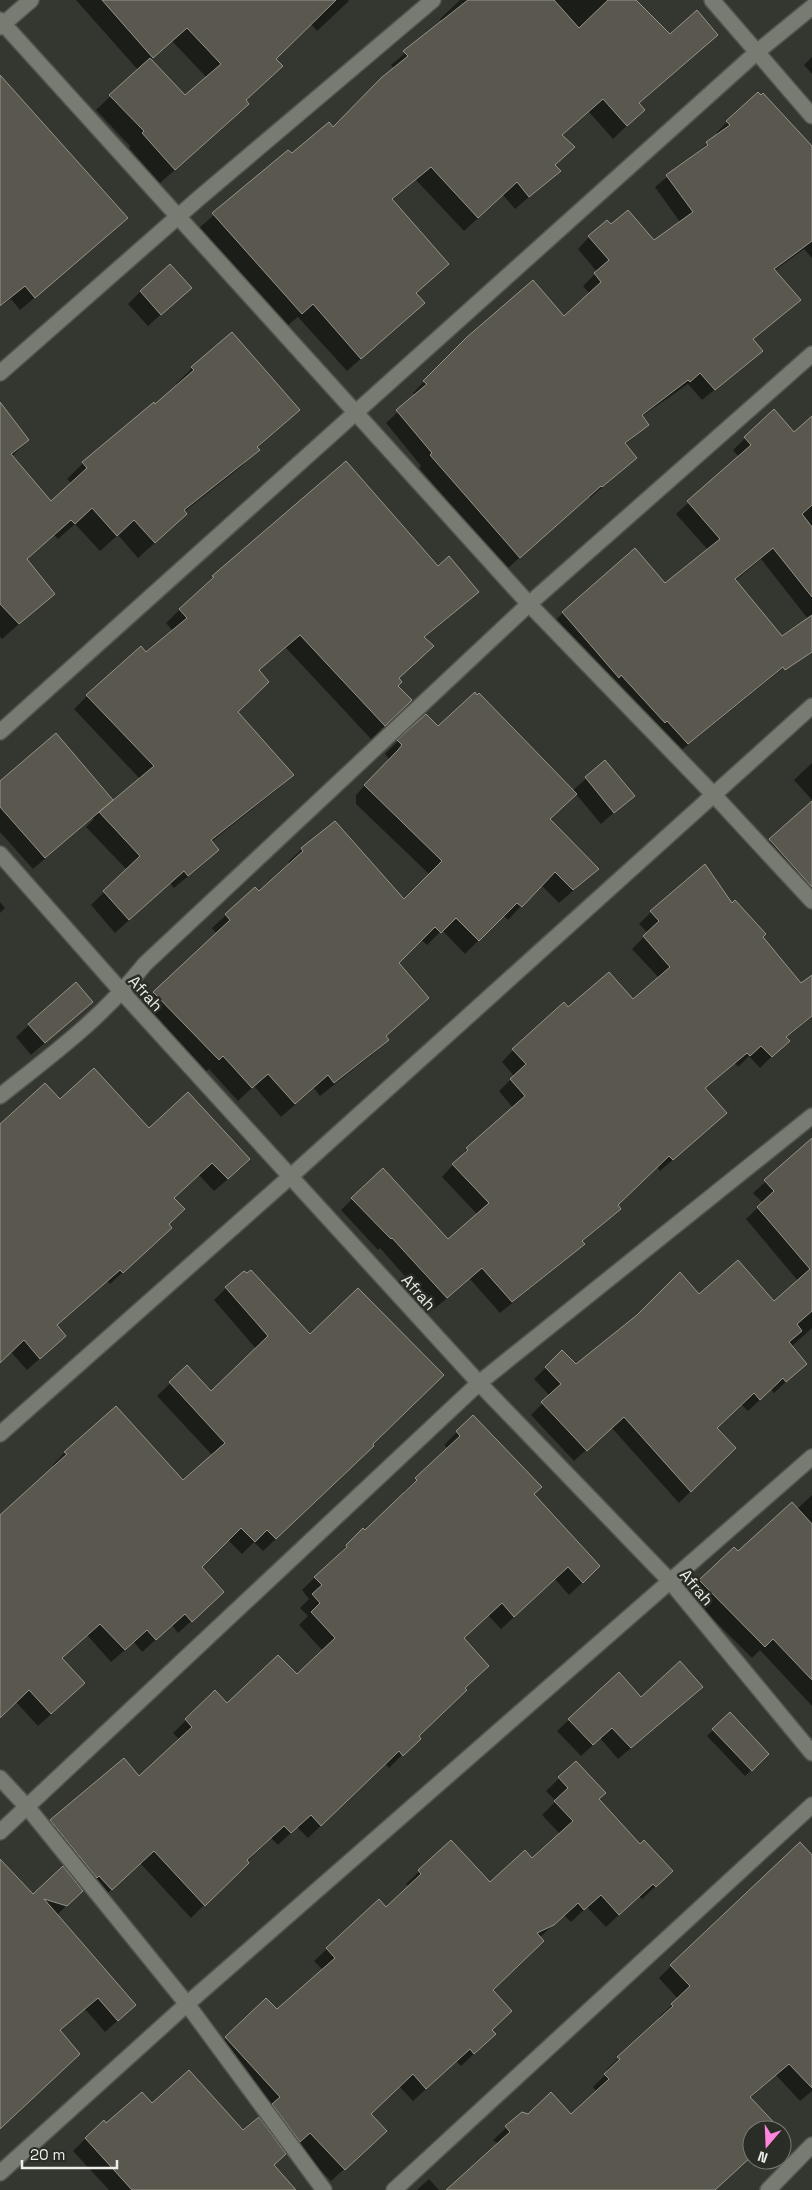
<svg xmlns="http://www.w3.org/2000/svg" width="812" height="2190" font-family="'Space Grotesk',sans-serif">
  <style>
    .shadow { fill: #0007; fill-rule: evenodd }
    .building { fill: #5a574e; stroke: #969489 }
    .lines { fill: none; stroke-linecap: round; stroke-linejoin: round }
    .minor-casing { stroke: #51554e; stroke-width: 18 }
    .minor { stroke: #777b71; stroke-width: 15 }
    .labels { text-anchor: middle; stroke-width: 5; stroke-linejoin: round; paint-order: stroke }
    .street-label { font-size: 16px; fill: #eceee9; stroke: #2a2d25 }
  </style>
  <rect width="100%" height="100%" fill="#34372f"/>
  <path class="shadow" d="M 76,0 L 218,0 L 245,100 L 233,118 L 160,183 L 129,148 L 130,146 L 96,110 L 138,70 ZM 172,41 L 207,78 L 185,97 L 150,60 Z
    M 258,0 L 348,0 L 349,1 L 317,31 L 311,24 Z
    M 460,0 L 635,0 L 670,35 L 717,35 L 638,104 L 643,110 L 613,139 L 589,112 L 561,136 L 554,165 L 559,171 L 515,209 L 503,195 L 464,231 L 416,180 L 392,200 L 448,264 L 415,294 L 423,303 L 347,371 L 298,317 L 287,326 L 199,228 L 288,151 L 291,155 L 333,129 L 394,69 L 391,65 L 442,22 L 440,19 Z
    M 812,57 L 812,74 L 804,65 Z
    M 0,77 L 113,231 L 20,310 L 11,299 L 0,307 Z
    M 727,122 L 812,148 L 812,258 L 804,249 L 774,271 L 799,300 L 752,340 L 761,351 L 702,400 L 688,384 L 641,417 L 647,425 L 625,445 L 636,458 L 590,498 L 589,496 L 507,569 L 419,468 L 421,466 L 386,423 L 415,396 L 413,393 L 468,337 L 564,318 L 590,294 L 583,286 L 597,272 L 578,249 L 589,237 L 611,226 L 654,242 L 680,222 L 655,187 L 718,135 L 716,133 Z
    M 190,288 L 148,326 L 128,304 L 141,291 Z
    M 232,334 L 299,410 L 257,448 L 242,466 L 184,512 L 169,530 L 138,558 L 118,535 L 100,551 L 75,524 L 58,539 L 54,535 L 26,560 L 53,594 L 2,639 L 0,637 L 0,420 L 28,440 L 12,456 L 51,502 L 72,484 L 67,479 L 83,463 L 155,406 L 177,386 L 176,384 L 192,368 Z
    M 774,411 L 794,434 L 812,418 L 812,624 L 761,559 L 735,581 L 787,665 L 675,755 L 551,624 L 563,613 L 665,585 L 708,550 L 676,514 L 739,457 L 733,450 Z
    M 437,568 L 477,592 L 424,638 L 398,679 L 397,714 L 371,739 L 286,648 L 258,671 L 237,712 L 292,775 L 279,788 L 211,842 L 217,850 L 204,863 L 174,888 L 170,883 L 115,933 L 91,905 L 127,870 L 86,827 L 94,819 L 92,818 L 33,869 L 0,832 L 0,783 L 106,808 L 140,779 L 74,709 L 87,696 L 146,654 L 173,631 L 166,623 L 213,577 Z
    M 438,728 L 572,791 L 605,762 L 633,796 L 601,824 L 576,794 L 549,820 L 598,869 L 559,903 L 541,885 L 508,920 L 503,915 L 465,954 L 442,930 L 427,945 L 421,939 L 397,963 L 428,998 L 385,1037 L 387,1040 L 374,1053 L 320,1096 L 314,1088 L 281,1117 L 254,1086 L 238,1101 L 209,1069 L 204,1073 L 141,1006 L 217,934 L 212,928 L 226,915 L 255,889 L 259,893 L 290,864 L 288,862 L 302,849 L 404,901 L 430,875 L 356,804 L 356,795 L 389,759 L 385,754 L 398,741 Z
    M 812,763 L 812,800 L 794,780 Z
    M 812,803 L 812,908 L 758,852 Z
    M 0,902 L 5,908 L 0,913 Z
    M 732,905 L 801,985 L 812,976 L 812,1017 L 786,1038 L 776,1052 L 760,1068 L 749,1056 L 738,1067 L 735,1063 L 704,1089 L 726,1113 L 660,1171 L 657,1167 L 616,1206 L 620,1209 L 582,1242 L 583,1244 L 571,1255 L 500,1313 L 470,1279 L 434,1309 L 380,1248 L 378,1250 L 341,1210 L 352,1199 L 448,1241 L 478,1215 L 442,1177 L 467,1149 L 513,1108 L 499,1091 L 514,1076 L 502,1062 L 513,1050 L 568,1008 L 632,1001 L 659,978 L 632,949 L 648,933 L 639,924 L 651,912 Z
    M 91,1002 L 31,1055 L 16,1037 L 29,1025 Z
    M 60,1100 L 149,1129 L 236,1172 L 214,1191 L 199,1175 L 173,1198 L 167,1225 L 158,1240 L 110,1284 L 107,1281 L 56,1326 L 65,1336 L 27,1370 L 11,1352 L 0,1362 L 0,1125 Z
    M 812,1140 L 812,1328 L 791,1347 L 806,1363 L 774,1393 L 771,1389 L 748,1411 L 741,1404 L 715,1428 L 734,1448 L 679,1503 L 611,1427 L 574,1461 L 531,1415 L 550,1396 L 534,1379 L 562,1352 L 576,1366 L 699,1296 L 774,1303 L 798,1281 L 746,1219 L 763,1203 L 753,1193 Z
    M 226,1288 L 371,1445 L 360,1459 L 263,1551 L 254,1542 L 242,1554 L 228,1540 L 200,1567 L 210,1604 L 178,1633 L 172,1625 L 142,1652 L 134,1642 L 111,1662 L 87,1635 L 61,1659 L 71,1696 L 38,1726 L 16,1702 L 0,1717 L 0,1517 L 54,1467 L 53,1465 L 65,1452 L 183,1482 L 212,1455 L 157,1396 L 187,1367 L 211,1393 L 257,1350 L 214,1300 Z
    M 473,1416 L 532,1495 L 586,1579 L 569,1595 L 555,1579 L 501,1629 L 488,1615 L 463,1638 L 464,1688 L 417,1736 L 406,1751 L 389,1768 L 385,1763 L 308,1838 L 297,1827 L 278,1845 L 271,1838 L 191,1918 L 140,1863 L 98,1902 L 85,1888 L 83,1889 L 57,1915 L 135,2005 L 105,2032 L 85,2009 L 59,2031 L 0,2128 L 0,1865 L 33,1896 L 64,1866 L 38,1833 L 124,1759 L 139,1778 L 180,1740 L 173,1733 L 215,1692 L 227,1704 L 297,1676 L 323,1651 L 299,1625 L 308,1616 L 300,1608 L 309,1599 L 302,1590 L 363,1530 L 365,1532 L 405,1494 L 403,1492 L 448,1449 L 444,1445 Z
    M 812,1495 L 812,1706 L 760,1650 L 752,1658 L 687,1593 L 700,1580 L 797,1509 Z
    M 641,1698 L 690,1698 L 618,1759 L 600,1738 L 581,1756 L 557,1731 L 569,1720 Z
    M 713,1730 L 768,1754 L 745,1776 L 707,1736 Z
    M 576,1762 L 598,1800 L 659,1883 L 642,1899 L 639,1896 L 606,1927 L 587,1907 L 571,1922 L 564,1915 L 539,1938 L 492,1990 L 490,2030 L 481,2047 L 461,2066 L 456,2061 L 413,2101 L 399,2086 L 369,2114 L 372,2144 L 331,2181 L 296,2145 L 272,2166 L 294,2190 L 109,2190 L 73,2151 L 86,2138 L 106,2125 L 152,2105 L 242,2131 L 259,2120 L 268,2110 L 213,2050 L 226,2038 L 277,2011 L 323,1970 L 314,1961 L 327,1949 L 386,1909 L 409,1887 L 406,1884 L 450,1842 L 490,1884 L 532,1860 L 560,1834 L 542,1815 L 556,1801 L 546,1791 Z
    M 812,1857 L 812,2091 L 800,2101 L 776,2075 L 750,2098 L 774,2130 L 752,2130 L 752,2152 L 713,2190 L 448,2190 L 498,2144 L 493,2140 L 522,2113 L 529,2115 L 571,2115 L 597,2092 L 593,2087 L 608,2072 L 606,2070 L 661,2019 L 659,2017 L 678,1999 L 659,1978 L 671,1966 Z
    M 429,2179 L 439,2190 L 417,2190 Z"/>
  <path class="building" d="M 102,0 L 336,0 L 276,59 L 283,66 L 246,100 L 249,104 L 175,170 L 142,133 L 144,131 L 109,95 L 150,58 L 185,95 L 221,64 L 187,28 L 153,58 Z
    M 468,0 L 554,0 L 579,28 L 608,0 L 636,0 L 670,34 L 697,10 L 718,35 L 639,103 L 645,110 L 627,126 L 603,99 L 562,135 L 575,147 L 555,165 L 561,171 L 529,197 L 517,182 L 478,218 L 431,167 L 392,199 L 449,264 L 416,293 L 425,303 L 361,359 L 313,304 L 302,314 L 212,213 L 288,150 L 292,153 L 329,122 L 333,127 L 381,78 L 408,56 L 403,51 Z
    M 0,75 L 128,218 L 35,298 L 25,286 L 0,306 Z
    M 758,92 L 761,95 L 763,93 L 812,146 L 812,241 L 774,269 L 801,300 L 753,339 L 763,351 L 715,390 L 700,373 L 690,382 L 688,380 L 642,415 L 649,425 L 625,443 L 637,458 L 602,487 L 601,486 L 520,558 L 430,455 L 432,453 L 396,410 L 427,384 L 423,381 L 467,337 L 533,280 L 564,316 L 601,282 L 594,273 L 609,260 L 588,236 L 607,220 L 611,224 L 628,210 L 654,240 L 693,212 L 666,175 L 708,145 L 706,142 L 730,125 L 726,121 Z
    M 170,264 L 192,288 L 161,315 L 140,291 Z
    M 232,332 L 300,410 L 257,447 L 260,450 L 184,510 L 187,514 L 155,543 L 134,520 L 117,536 L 92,508 L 75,524 L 71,520 L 27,559 L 55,594 L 19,624 L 0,604 L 0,402 L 29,440 L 11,454 L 51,501 L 87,468 L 82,462 L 154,402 L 155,404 L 194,370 L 191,367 Z
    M 774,409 L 794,432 L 812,416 L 812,505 L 802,514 L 812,527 L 812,597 L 773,548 L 735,579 L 782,636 L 812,615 L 812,652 L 785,670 L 783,667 L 688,744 L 667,721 L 665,723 L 621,675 L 619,678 L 562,612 L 635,548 L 665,583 L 720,539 L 687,501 L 751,445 L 744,437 Z
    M 346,461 L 438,566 L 449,556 L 479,592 L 424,637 L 434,646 L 399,678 L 402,682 L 398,686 L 412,700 L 385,726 L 300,635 L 259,670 L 269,682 L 238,712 L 294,775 L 211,840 L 219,850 L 188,876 L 184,871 L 129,920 L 103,891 L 140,856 L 99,812 L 154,766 L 86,695 L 141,646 L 146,652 L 187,618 L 179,609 L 214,577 L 212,576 Z
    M 475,692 L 477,695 L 479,693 L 577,794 L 550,819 L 599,869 L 573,890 L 555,872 L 522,907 L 517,903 L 479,941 L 456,918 L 441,933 L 435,927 L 399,963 L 429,998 L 386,1036 L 389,1040 L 334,1083 L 328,1075 L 295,1104 L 268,1074 L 252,1088 L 223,1056 L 219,1060 L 153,992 L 230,920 L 225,914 L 255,887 L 259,891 L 303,851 L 301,848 L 335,821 L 404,899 L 442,861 L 364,785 L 398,750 L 402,745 L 397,740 L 426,714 L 438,726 Z
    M 56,733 L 113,800 L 45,858 L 0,807 L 0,781 Z
    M 605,760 L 635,796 L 614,813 L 585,777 Z
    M 812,801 L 812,887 L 769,839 Z
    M 705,864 L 732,903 L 735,900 L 766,934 L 763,937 L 801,983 L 812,975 L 812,1016 L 786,1037 L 790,1041 L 772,1057 L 761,1046 L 750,1056 L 747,1053 L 705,1088 L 727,1113 L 673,1160 L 669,1156 L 618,1205 L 621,1209 L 582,1241 L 585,1244 L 512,1302 L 482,1268 L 447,1298 L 392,1238 L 391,1239 L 351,1198 L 383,1168 L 448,1239 L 489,1203 L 452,1164 L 468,1150 L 466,1148 L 525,1096 L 510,1079 L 526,1064 L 512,1049 L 564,1002 L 568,1007 L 609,972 L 633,999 L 670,967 L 643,936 L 659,921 L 650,911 Z
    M 76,982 L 93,1002 L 45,1043 L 28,1024 Z
    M 94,1068 L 149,1128 L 188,1092 L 250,1159 L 228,1179 L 212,1163 L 174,1198 L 185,1209 L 169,1224 L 172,1228 L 123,1273 L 120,1270 L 57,1325 L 66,1336 L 40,1359 L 24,1340 L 0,1363 L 0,1124 L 45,1083 L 60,1099 Z
    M 812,1138 L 812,1311 L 797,1324 L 802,1331 L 789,1342 L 807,1364 L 786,1382 L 783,1378 L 760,1400 L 754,1393 L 717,1428 L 736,1448 L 691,1492 L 624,1417 L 587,1451 L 541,1402 L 561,1384 L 545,1367 L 562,1350 L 576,1364 L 637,1315 L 680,1272 L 699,1294 L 738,1260 L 774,1301 L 810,1269 L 757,1207 L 774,1191 L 764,1180 Z
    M 251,1270 L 310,1334 L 358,1288 L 444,1375 L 373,1444 L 374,1446 L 276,1539 L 267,1530 L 255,1542 L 241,1528 L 202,1567 L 224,1592 L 192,1622 L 185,1614 L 156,1640 L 147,1630 L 125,1650 L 100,1624 L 62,1658 L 85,1683 L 51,1714 L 29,1690 L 0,1718 L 0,1515 L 67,1454 L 64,1452 L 116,1406 L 183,1480 L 225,1443 L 169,1382 L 187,1365 L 211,1391 L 268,1336 L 225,1287 L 244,1271 L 247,1273 Z
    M 473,1415 L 542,1487 L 534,1494 L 600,1566 L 583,1583 L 568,1567 L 514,1617 L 502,1603 L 464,1638 L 489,1666 L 465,1688 L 467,1690 L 419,1736 L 421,1739 L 403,1756 L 399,1751 L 321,1826 L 311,1815 L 291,1833 L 284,1826 L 247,1860 L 249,1863 L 205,1906 L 154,1851 L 112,1890 L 99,1876 L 97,1878 L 50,1820 L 124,1758 L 139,1776 L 192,1727 L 185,1719 L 215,1690 L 227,1703 L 278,1655 L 297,1674 L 335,1638 L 311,1612 L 320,1603 L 312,1594 L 322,1585 L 314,1577 L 347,1547 L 346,1545 L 363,1528 L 365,1530 L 417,1480 L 415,1478 L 460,1436 L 456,1431 Z
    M 792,1502 L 812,1524 L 812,1680 L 773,1639 L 765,1647 L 699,1580 L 734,1547 L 738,1551 Z
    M 680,1661 L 703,1687 L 631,1748 L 612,1728 L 593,1745 L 568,1719 L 619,1672 L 641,1697 Z
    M 730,1712 L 769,1754 L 752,1771 L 712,1729 Z
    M 576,1761 L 606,1793 L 599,1799 L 640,1844 L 644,1840 L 673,1871 L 656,1887 L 653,1884 L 619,1915 L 601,1895 L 584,1910 L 578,1903 L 554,1925 L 537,1933 L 544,1941 L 493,1990 L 512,2011 L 492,2030 L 496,2034 L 474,2054 L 470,2049 L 426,2089 L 413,2074 L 371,2114 L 387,2131 L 345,2170 L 310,2133 L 300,2142 L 272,2104 L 280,2097 L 225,2037 L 266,1998 L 277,2009 L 335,1958 L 326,1948 L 379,1899 L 386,1907 L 421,1874 L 418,1870 L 451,1840 L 490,1882 L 525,1850 L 532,1858 L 573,1821 L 554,1801 L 568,1788 L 558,1777 Z
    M 800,1842 L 812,1855 L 812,2088 L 789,2064 L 750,2097 L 781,2130 L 752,2130 L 752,2156 L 715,2190 L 446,2190 L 510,2132 L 505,2126 L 522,2112 L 528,2114 L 551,2092 L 571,2114 L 609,2079 L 604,2074 L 620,2059 L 617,2057 L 673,2006 L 671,2004 L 690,1986 L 670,1965 Z
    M 0,1859 L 33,1894 L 63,1866 L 83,1891 L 67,1906 L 44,1899 L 136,2005 L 118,2021 L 98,1998 L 60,2030 L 80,2054 L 0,2129 Z
    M 189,2070 L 243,2130 L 259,2117 L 286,2154 L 274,2165 L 296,2190 L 132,2190 L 85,2138 L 104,2120 L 106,2123 L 142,2092 L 152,2103 Z"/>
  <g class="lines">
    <g class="minor-casing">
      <path id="minor" d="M 712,0 L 812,116
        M 0,20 L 529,604 L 713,794 L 812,901
        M 0,27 L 31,0
        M 0,373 L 198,199 L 433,0
        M 0,732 L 757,52 L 812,7
        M 0,854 L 122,992 L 479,1383 L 669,1580 L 812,1753
        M 0,1096 C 54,1053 101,1019 145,964 L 529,604 L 812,354
        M 0,1434 L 291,1176 L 812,706
        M 0,1778 L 28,1808 L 187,2004 L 324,2190
        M 0,1832 L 479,1383 L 812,1116
        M 0,2173 L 187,2004 L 812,1457
        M 394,2190 L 812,1805
        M 768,2190 L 812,2145"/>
    </g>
    <use href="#minor" class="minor"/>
  </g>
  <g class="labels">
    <g class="street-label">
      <text transform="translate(146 993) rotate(48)" y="6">Afrah</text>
      <text transform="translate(419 1292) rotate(48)" y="6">Afrah</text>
      <text transform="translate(697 1587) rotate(50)" y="6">Afrah</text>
    </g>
  </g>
  <g transform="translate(767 2145) rotate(199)"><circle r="24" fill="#2a2d25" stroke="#787a73"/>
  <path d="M0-4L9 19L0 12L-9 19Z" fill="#ff85df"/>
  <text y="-8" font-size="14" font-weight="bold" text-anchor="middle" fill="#eceee9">N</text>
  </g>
  <path d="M22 2160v8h95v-8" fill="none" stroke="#eceee9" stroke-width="2.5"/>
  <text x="30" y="2160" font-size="15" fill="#eceee9" stroke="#2a2d25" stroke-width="4" paint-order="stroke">20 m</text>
</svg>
